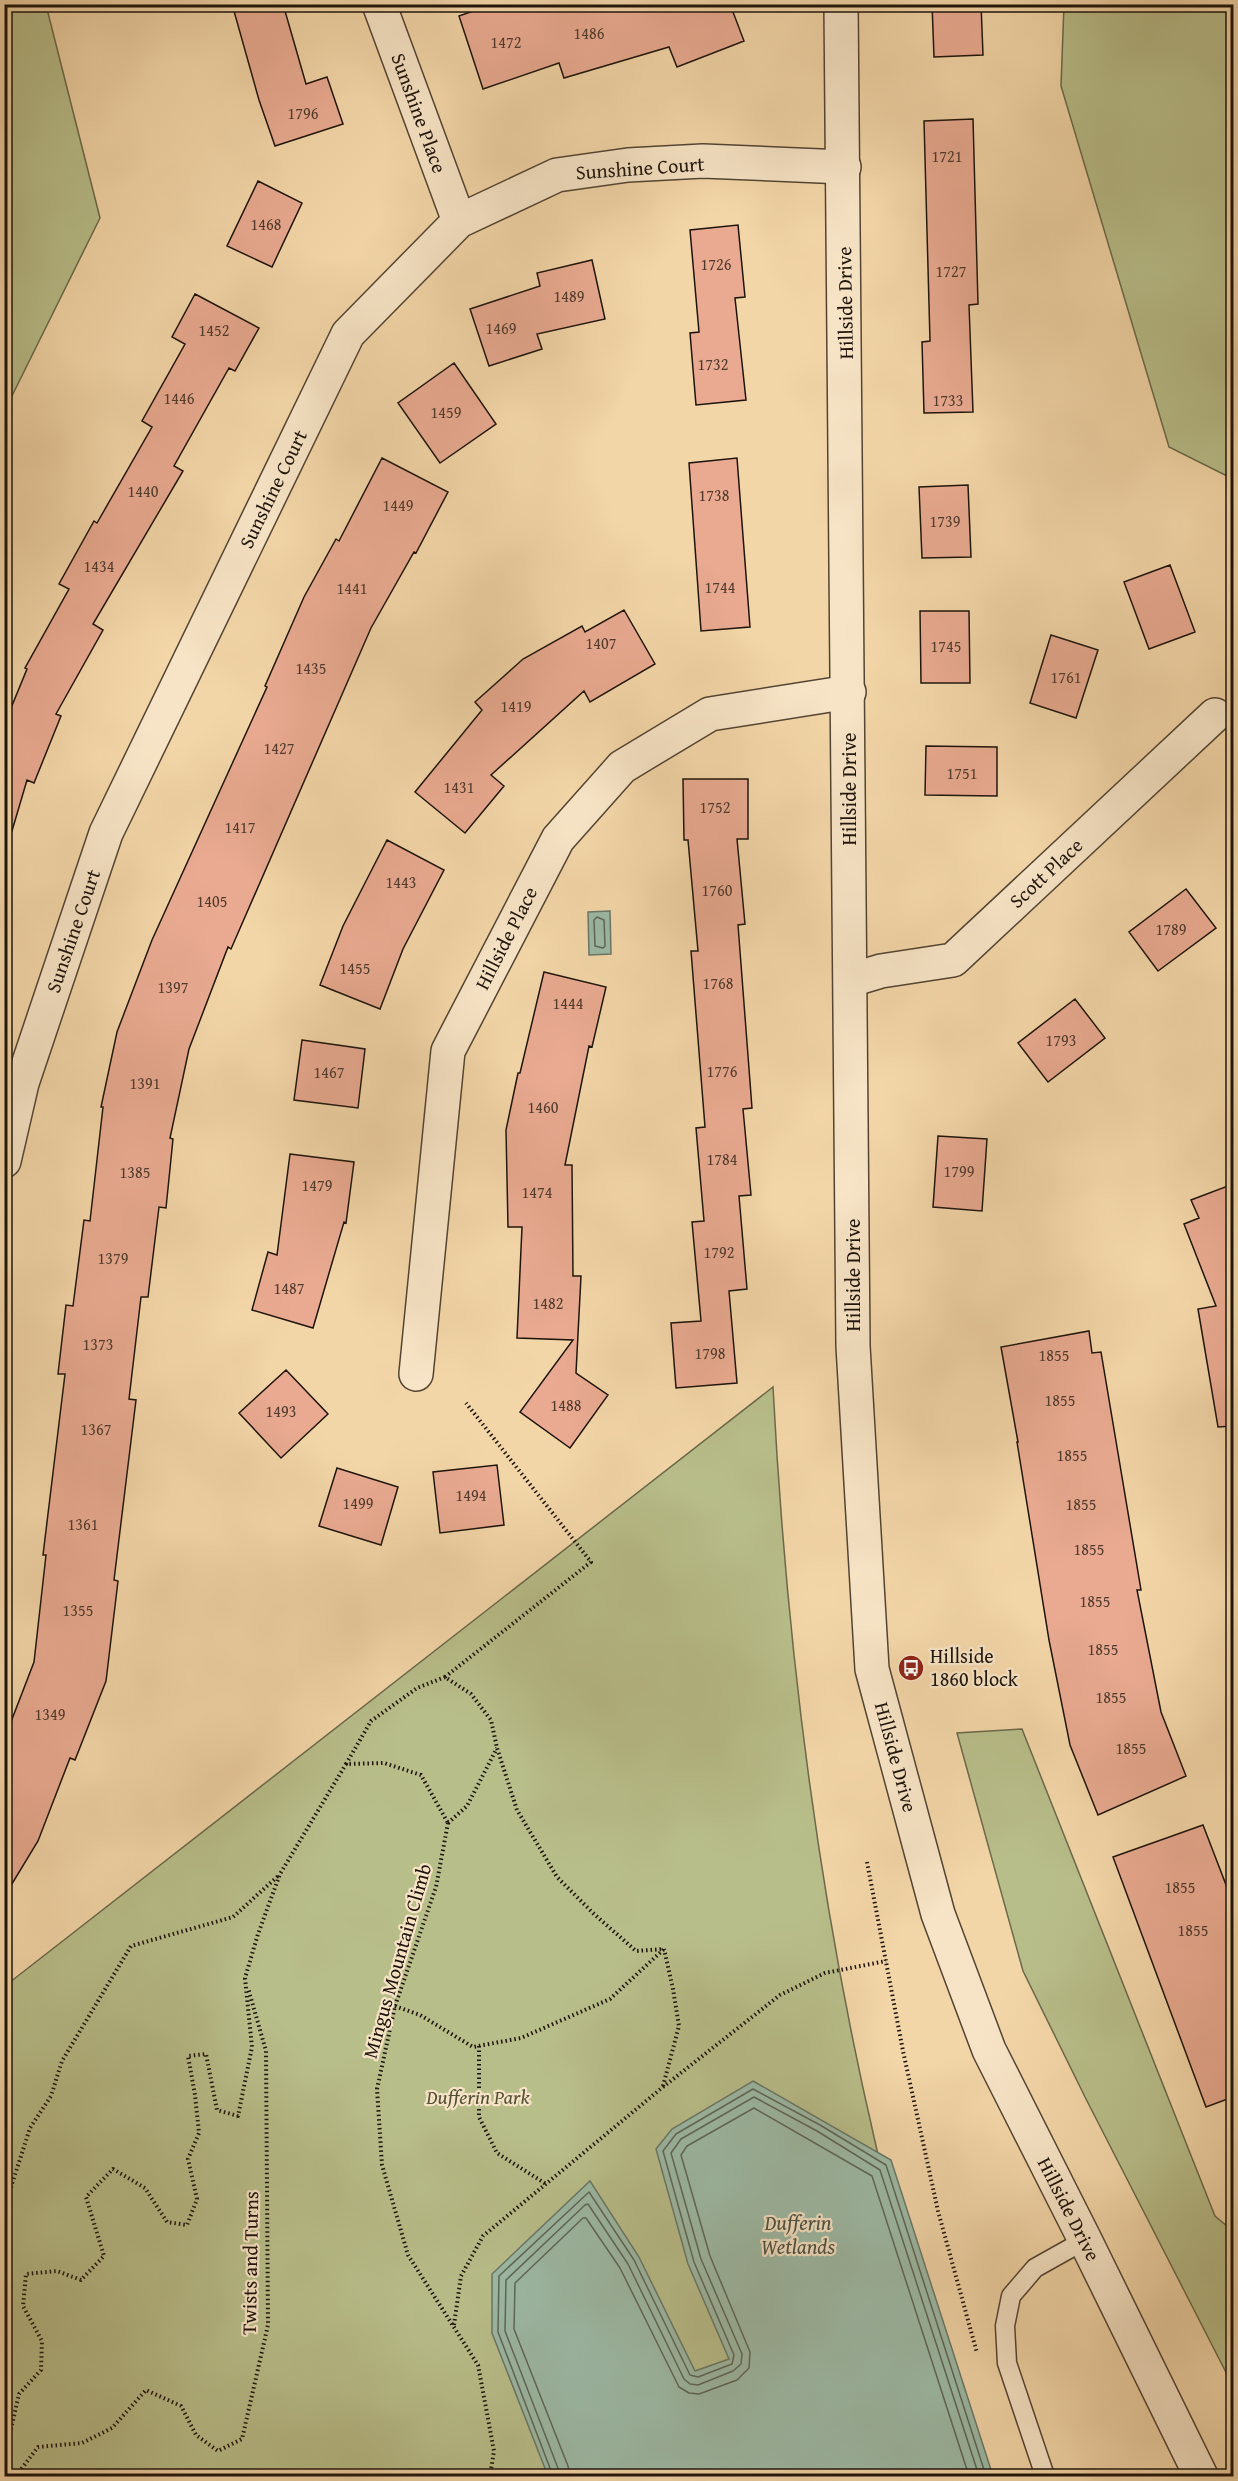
<svg xmlns="http://www.w3.org/2000/svg" width="1238" height="2481" font-family="'Gentium Book Plus',serif">
  <style>
    .green { fill: #b8be8a; stroke: #6b694a; stroke-width: 1.5 }
    .water { fill: #9cb9a5; stroke: #6a7767; stroke-width: 1.5 }
    .lines { fill: none; stroke-linecap: round; stroke-linejoin: round }
    .shore { stroke: #5d6658; stroke-width: 1.5 }
    .building { fill: #e9aa91; stroke: #1e140b; stroke-width: 1.5 }
    .service-casing { stroke: #534432; stroke-width: 21 }
    .minor-casing { stroke: #534432; stroke-width: 36 }
    .tertiary-casing { stroke: #534432; stroke-width: 36 }
    .path { stroke: #1e140b; stroke-width: 4; stroke-dasharray: 1.5 3; stroke-linecap: butt }
    .service { stroke: #f7e4c6; stroke-width: 18 }
    .minor { stroke: #f7e4c6; stroke-width: 33 }
    .tertiary { stroke: #f7e4c6; stroke-width: 33 }
    .labels { text-anchor: middle; stroke-width: 4.5; stroke-linejoin: round; paint-order: stroke }
    .number-label { font-size: 16px; fill: #513a2c }
    .street-label { font-size: 20px; fill: #1e140b; stroke: #f7e4c6 }
    .poi-label { font-size: 20px; fill: #1e140b; stroke: #f7e4c6; text-anchor: start }
    .park-label { font-size: 20px; font-style: italic; fill: #545037; stroke: #f7e4c6 }
    .water-label { font-size: 21px; font-style: italic; fill: #4a4e41; stroke: #f7e4c6 }
  </style>
  <rect width="100%" height="100%" fill="#f3d6a8"/>
  <filter id="stains"><feTurbulence type="fractalNoise" baseFrequency=".00333" numOctaves="4"/><feColorMatrix values="0 0 0 0 .2 0 0 0 0 .09 0 0 0 0 .02 0 0 0 .5 -.17"/></filter>
  <radialGradient id="worn" r=".72"><stop offset=".6" stop-color="#630" stop-opacity="0"/><stop offset="1" stop-color="#630" stop-opacity=".3"/></radialGradient>
  <path class="green" d="M 5,4 L 46,5 L 100,218 L 5,410 Z
    M 1064,5 L 1233,5 L 1233,479 L 1169,447 L 1061,86 Z
    M 773,1387 C 786,1639 817,1891 874,2137 C 900,2251 934,2364 965,2476 L 5,2476 L 5,1986 Z
    M 1022,1729 L 1215,2216 L 1233,2231 L 1233,2386 L 1086,2099 L 1023,1971 L 957,1733 Z"/>
  <path class="water" d="M 610,911 L 611,954 L 589,955 L 588,912 Z
    M 753,2081 L 891,2160 L 993,2476 L 548,2476 L 492,2333 L 492,2274 L 590,2181 L 639,2257 L 695,2371 L 729,2359 L 688,2264 L 656,2149 L 672,2129 Z"/>
  <g class="lines">
    <path class="shore" d="M 597,917 L 604,920 L 605,946 L 603,948 L 595,946 L 594,920 Z
      M 553,2476 L 498,2332 L 499,2276 L 589,2192 L 634,2260 L 690,2375 L 698,2377 L 732,2364 L 734,2355 L 694,2262 L 663,2151 L 676,2134 L 753,2089 L 820,2125 L 886,2165 L 986,2476
      M 561,2476 L 505,2331 L 506,2280 L 585,2205 L 588,2204 L 628,2264 L 684,2379 L 690,2384 L 698,2385 L 733,2371 L 741,2364 L 742,2354 L 701,2259 L 671,2153 L 681,2139 L 754,2097 L 817,2131 L 880,2170 L 979,2476
      M 570,2476 L 568,2466 L 514,2329 L 515,2283 L 583,2218 L 586,2218 L 620,2268 L 679,2387 L 689,2393 L 699,2394 L 737,2380 L 749,2368 L 750,2352 L 710,2256 L 681,2155 L 687,2146 L 754,2108 L 872,2176 L 969,2476"/>
  </g>
  <path class="building" d="M 232,4 L 283,4 L 306,84 L 327,77 L 343,124 L 275,146 L 259,100 Z
    M 493,4 L 730,4 L 744,41 L 677,67 L 669,47 L 564,78 L 559,63 L 483,89 L 459,16 Z
    M 932,4 L 981,4 L 983,55 L 934,57 Z
    M 973,119 L 978,304 L 969,305 L 973,412 L 924,413 L 922,342 L 930,341 L 924,121 Z
    M 258,181 L 302,203 L 272,267 L 227,246 Z
    M 738,225 L 745,297 L 735,298 L 746,400 L 696,405 L 690,333 L 699,332 L 690,230 Z
    M 592,260 L 605,319 L 537,334 L 542,349 L 489,366 L 470,309 L 540,286 L 537,273 Z
    M 195,294 L 259,328 L 235,371 L 229,368 L 174,466 L 183,471 L 93,624 L 103,630 L 56,714 L 61,716 L 34,783 L 27,780 L 12,831 L 4,830 L 4,725 L 27,669 L 25,668 L 69,589 L 59,584 L 94,521 L 97,523 L 152,427 L 142,421 L 185,344 L 172,337 Z
    M 454,363 L 496,424 L 440,463 L 398,403 Z
    M 382,458 L 448,492 L 416,553 L 414,552 L 371,628 L 231,949 L 228,947 L 189,1049 L 170,1138 L 173,1139 L 166,1208 L 159,1207 L 148,1297 L 141,1297 L 129,1399 L 136,1400 L 114,1580 L 118,1581 L 106,1681 L 75,1760 L 70,1758 L 38,1841 L 4,1897 L 4,1740 L 34,1662 L 46,1555 L 43,1555 L 65,1374 L 58,1374 L 66,1305 L 73,1306 L 84,1220 L 90,1221 L 103,1107 L 101,1107 L 117,1032 L 152,940 L 267,687 L 265,686 L 304,597 L 336,539 L 339,541 Z
    M 737,458 L 750,627 L 701,631 L 689,463 Z
    M 968,485 L 971,557 L 922,558 L 919,487 Z
    M 1170,565 L 1195,632 L 1149,649 L 1124,582 Z
    M 624,610 L 655,664 L 590,702 L 584,691 L 491,775 L 504,786 L 465,833 L 415,792 L 482,710 L 475,702 L 523,659 L 582,626 L 585,632 Z
    M 920,611 L 969,611 L 970,683 L 921,683 Z
    M 1051,635 L 1098,650 L 1076,718 L 1030,703 Z
    M 926,746 L 997,747 L 997,796 L 925,795 Z
    M 683,779 L 748,779 L 748,839 L 737,839 L 745,924 L 738,925 L 752,1108 L 743,1109 L 751,1195 L 739,1196 L 747,1289 L 729,1291 L 737,1383 L 676,1388 L 671,1323 L 701,1321 L 692,1222 L 704,1221 L 696,1128 L 705,1127 L 691,951 L 698,951 L 688,840 L 684,840 Z
    M 387,840 L 444,870 L 403,949 L 380,1009 L 320,985 L 343,926 Z
    M 1186,889 L 1216,928 L 1158,971 L 1129,932 Z
    M 544,972 L 606,987 L 592,1047 L 589,1046 L 565,1165 L 572,1165 L 573,1276 L 581,1276 L 576,1373 L 608,1395 L 570,1448 L 520,1412 L 573,1340 L 517,1338 L 522,1227 L 508,1227 L 506,1130 L 518,1073 L 520,1073 Z
    M 1075,999 L 1105,1038 L 1048,1082 L 1018,1043 Z
    M 302,1040 L 365,1049 L 358,1108 L 294,1100 Z
    M 938,1136 L 987,1139 L 982,1211 L 933,1207 Z
    M 290,1154 L 354,1162 L 346,1223 L 344,1222 L 313,1328 L 252,1310 L 268,1252 L 277,1255 Z
    M 1233,1184 L 1233,1426 L 1218,1427 L 1198,1309 L 1216,1306 L 1184,1224 L 1199,1218 L 1191,1200 Z
    M 1089,1331 L 1092,1353 L 1101,1352 L 1141,1590 L 1137,1590 L 1161,1712 L 1186,1776 L 1098,1815 L 1070,1745 L 1049,1640 L 1017,1442 L 1018,1442 L 1001,1347 Z
    M 286,1370 L 328,1414 L 281,1458 L 239,1413 Z
    M 497,1465 L 504,1525 L 440,1533 L 433,1472 Z
    M 337,1468 L 398,1487 L 381,1545 L 319,1526 Z
    M 1203,1825 L 1233,1903 L 1233,2097 L 1206,2107 L 1113,1857 Z"/>
  <g class="lines">
    <g class="service-casing">
      <path id="service" d="M 1045,2476 L 1007,2363 L 1005,2326 L 1011,2296 L 1035,2268 L 1085,2240"/>
    </g>
    <g class="minor-casing">
      <path id="minor" d="M 379,4 L 459,221
        M 851,980 L 881,971 L 953,960 L 1215,715
        M 4,1161 L 22,1083 L 106,833 L 348,334 L 459,221 L 557,175 L 628,165 L 703,161 L 844,167
        M 416,1374 L 448,1051 L 558,839 L 622,767 L 710,714 L 849,692"/>
    </g>
    <g class="tertiary-casing">
      <path id="tertiary" d="M 841,4 L 853,1346 L 872,1669 L 938,1914 L 989,2050 L 1085,2240 L 1201,2476"/>
    </g>
    <path class="path" d="M 445,1677 L 591,1562 L 466,1403
      M 346,1764 L 371,1721 L 417,1688 L 445,1677 L 471,1694 L 491,1720 L 497,1748 L 517,1810 L 557,1877 L 594,1914 L 636,1951 L 664,1949
      M 448,1823 L 436,1887 L 395,2006 L 377,2089 L 382,2165 L 408,2255 L 478,2365 L 494,2451 L 490,2476
      M 448,1823 L 467,1806 L 497,1748
      M 867,1862 L 903,2051 L 938,2211 L 977,2353
      M 395,2006 L 420,2015 L 473,2047 L 521,2038 L 610,1999 L 664,1949
      M 479,2046 L 479,2117 L 497,2153 L 546,2184
      M 663,2086 L 679,2026 L 673,1989 L 664,1949
      M 4,2209 L 30,2128 L 51,2096 L 62,2061 L 131,1946 L 233,1917 L 278,1876
      M 454,2325 L 461,2276 L 483,2236 L 663,2087 L 780,1995 L 825,1973 L 886,1961
      M 4,2460 L 19,2394 L 41,2370 L 42,2341 L 23,2306 L 26,2274 L 57,2271 L 81,2280 L 104,2256 L 86,2197 L 113,2169 L 145,2188 L 167,2222 L 187,2225 L 197,2199 L 188,2159 L 199,2133 L 195,2095 L 188,2056 L 206,2054 L 217,2110 L 238,2116 L 252,2047 L 245,1978 L 258,1934 L 280,1874 L 346,1764 L 384,1763 L 421,1775 L 448,1823
      M 16,2476 L 38,2447 L 82,2443 L 112,2428 L 146,2390 L 181,2406 L 196,2435 L 218,2451 L 242,2439 L 268,2325 L 266,2051 L 248,1988"/>
    <use href="#service" class="service"/>
    <use href="#minor" class="minor"/>
    <use href="#tertiary" class="tertiary"/>
  </g>
  <defs>
    <g id="bus-disc" transform="scale(1.35)"><circle r="9.5" fill="#8f2418" stroke="#f7e4c6"/><path d="M-5-6H5V4H4V6H2V4H-2V6H-4V4H-5ZM-3.5-4V0h7V-4ZM-3.5 1.2v1.5H-2V1.2ZM2 1.2v1.5H3.5V1.2Z" fill="#fff"/></g>
  </defs>
  <g fill-rule="evenodd">
    <use href="#bus-disc" x="911" y="1668"/>
  </g>
  <g class="labels">
    <g class="number-label">
      <text x="589" y="39">1486</text>
      <text x="506" y="48">1472</text>
      <text x="303" y="119">1796</text>
      <text x="947" y="162">1721</text>
      <text x="266" y="230">1468</text>
      <text x="716" y="270">1726</text>
      <text x="951" y="277">1727</text>
      <text x="569" y="302">1489</text>
      <text x="501" y="334">1469</text>
      <text x="214" y="336">1452</text>
      <text x="713" y="370">1732</text>
      <text x="179" y="404">1446</text>
      <text x="948" y="406">1733</text>
      <text x="446" y="418">1459</text>
      <text x="143" y="497">1440</text>
      <text x="714" y="501">1738</text>
      <text x="398" y="511">1449</text>
      <text x="945" y="527">1739</text>
      <text x="99" y="572">1434</text>
      <text x="720" y="593">1744</text>
      <text x="352" y="594">1441</text>
      <text x="601" y="649">1407</text>
      <text x="946" y="652">1745</text>
      <text x="311" y="674">1435</text>
      <text x="1066" y="683">1761</text>
      <text x="516" y="712">1419</text>
      <text x="279" y="754">1427</text>
      <text x="962" y="779">1751</text>
      <text x="459" y="793">1431</text>
      <text x="715" y="813">1752</text>
      <text x="240" y="833">1417</text>
      <text x="401" y="888">1443</text>
      <text x="717" y="896">1760</text>
      <text x="212" y="907">1405</text>
      <text x="1171" y="935">1789</text>
      <text x="355" y="974">1455</text>
      <text x="718" y="989">1768</text>
      <text x="173" y="993">1397</text>
      <text x="568" y="1009">1444</text>
      <text x="1061" y="1046">1793</text>
      <text x="722" y="1077">1776</text>
      <text x="329" y="1078">1467</text>
      <text x="145" y="1089">1391</text>
      <text x="543" y="1113">1460</text>
      <text x="722" y="1165">1784</text>
      <text x="959" y="1177">1799</text>
      <text x="135" y="1178">1385</text>
      <text x="317" y="1191">1479</text>
      <text x="537" y="1198">1474</text>
      <text x="719" y="1258">1792</text>
      <text x="113" y="1264">1379</text>
      <text x="289" y="1294">1487</text>
      <text x="548" y="1309">1482</text>
      <text x="98" y="1350">1373</text>
      <text x="710" y="1359">1798</text>
      <text x="1054" y="1361">1855</text>
      <text x="1060" y="1406">1855</text>
      <text x="566" y="1411">1488</text>
      <text x="281" y="1417">1493</text>
      <text x="96" y="1435">1367</text>
      <text x="1072" y="1461">1855</text>
      <text x="471" y="1501">1494</text>
      <text x="358" y="1509">1499</text>
      <text x="1081" y="1510">1855</text>
      <text x="83" y="1530">1361</text>
      <text x="1089" y="1555">1855</text>
      <text x="1095" y="1607">1855</text>
      <text x="78" y="1616">1355</text>
      <text x="1103" y="1655">1855</text>
      <text x="1111" y="1703">1855</text>
      <text x="50" y="1720">1349</text>
      <text x="1131" y="1754">1855</text>
      <text x="1180" y="1893">1855</text>
      <text x="1193" y="1936">1855</text>
    </g>
    <g class="street-label">
      <text transform="translate(419 113) rotate(70)" y="7">Sunshine Place</text>
      <text transform="translate(640 168) rotate(-4)" y="7">Sunshine Court</text>
      <text transform="translate(845 303) rotate(-91)" y="7">Hillside Drive</text>
      <text transform="translate(273 489) rotate(-64)" y="7">Sunshine Court</text>
      <text transform="translate(849 789) rotate(-90)" y="7">Hillside Drive</text>
      <text transform="translate(1046 873) rotate(-43)" y="7">Scott Place</text>
      <text transform="translate(73 931) rotate(-71)" y="7">Sunshine Court</text>
      <text transform="translate(506 938) rotate(-63)" y="7">Hillside Place</text>
      <text transform="translate(853 1275) rotate(-90)" y="7">Hillside Drive</text>
      <text transform="translate(896 1757) rotate(75)" y="7">Hillside Drive</text>
      <text transform="translate(397 1961) rotate(-74)" y="7">Mingus Mountain Climb</text>
      <text transform="translate(1069 2209) rotate(63)" y="7">Hillside Drive</text>
      <text transform="translate(250 2263) rotate(-89)" y="7">Twists and Turns</text>
    </g>
    <g class="poi-label">
      <text x="930" y="1663">Hillside<tspan x="930" dy="23">1860 block</tspan></text>
    </g>
    <g class="park-label">
      <text x="478" y="2104">Dufferin Park</text>
    </g>
    <g class="water-label">
      <text x="798" y="2230">Dufferin<tspan x="798" dy="24">Wetlands</tspan></text>
    </g>
  </g>
  <rect width="1238" height="2481" fill="none" stroke="#f3d6a8" stroke-width="24"/>
  <rect x="6" y="6" width="1226" height="2469" fill="none" stroke="#1e140b" stroke-width="3"/>
  <rect x="12" y="12" width="1214" height="2457" fill="none" stroke="#1e140b" stroke-width="1.5"/>
  <rect width="100%" height="100%" filter="url(#stains)"/>
  <rect width="100%" height="100%" fill="url(#worn)"/>
</svg>
